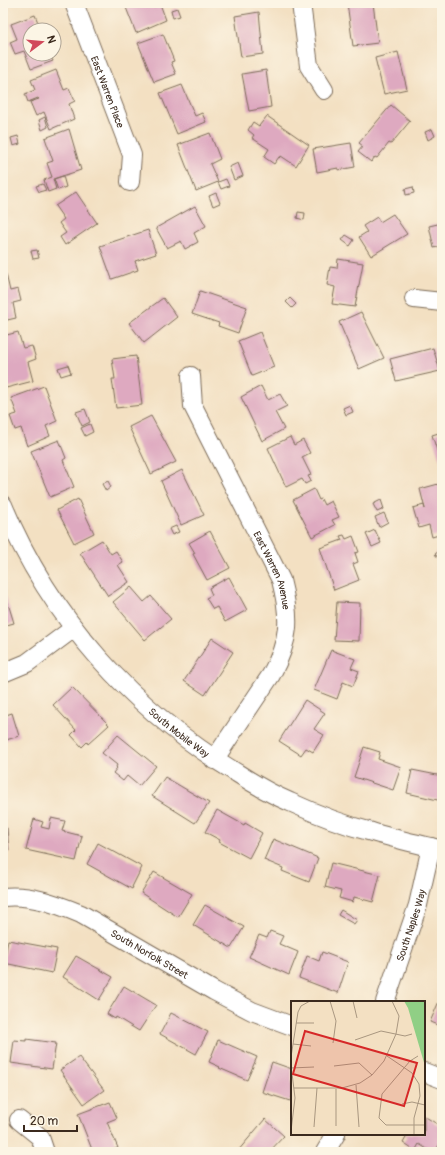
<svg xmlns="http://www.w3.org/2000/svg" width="445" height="1155" font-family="Pangolin,sans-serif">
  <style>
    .building { fill: #dea9c0 }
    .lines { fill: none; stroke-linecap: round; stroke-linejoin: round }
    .minor-casing { stroke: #7b6a57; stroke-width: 20 }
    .minor { stroke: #fff; stroke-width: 18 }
    .labels { text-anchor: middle; stroke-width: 3; stroke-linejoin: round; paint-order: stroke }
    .street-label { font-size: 10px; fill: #3b2a1e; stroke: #fcf5e5 }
    .inset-road { fill: none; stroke: #a99780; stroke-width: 1 }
    .view { fill: #d62828; fill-opacity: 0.15; stroke: #d62828; stroke-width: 2 }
    .inset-edge { fill: none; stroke: #3b2a1e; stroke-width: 2 }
  </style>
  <rect width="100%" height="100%" fill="#fcf5e5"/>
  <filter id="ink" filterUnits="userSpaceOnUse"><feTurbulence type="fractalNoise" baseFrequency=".025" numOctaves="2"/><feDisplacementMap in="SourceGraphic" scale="8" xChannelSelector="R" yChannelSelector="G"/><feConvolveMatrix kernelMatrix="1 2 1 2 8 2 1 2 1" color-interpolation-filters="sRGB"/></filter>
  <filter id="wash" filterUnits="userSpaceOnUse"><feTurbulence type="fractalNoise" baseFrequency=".012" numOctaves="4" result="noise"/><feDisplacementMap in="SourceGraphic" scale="16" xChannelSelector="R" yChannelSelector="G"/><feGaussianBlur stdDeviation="0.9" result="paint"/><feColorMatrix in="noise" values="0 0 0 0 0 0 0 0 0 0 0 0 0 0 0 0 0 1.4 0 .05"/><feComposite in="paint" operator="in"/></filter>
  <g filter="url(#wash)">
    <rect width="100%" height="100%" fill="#f3e0c2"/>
    <g id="blocks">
      <path class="building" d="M 123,3 L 153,3 L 154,7 L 160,4 L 166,20 L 136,33 L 125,5 L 124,5 Z
        M 347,3 L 373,3 L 378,43 L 353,46 Z
        M 177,8 L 180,16 L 173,18 L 171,10 Z
        M 259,12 L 263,54 L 241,57 L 235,16 Z
        M 35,15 L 41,30 L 30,30 L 30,54 L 50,54 L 53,61 L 31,69 L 24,51 L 15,54 L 10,42 L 17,39 L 11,24 Z
        M 163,34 L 174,61 L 171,62 L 176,74 L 154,82 L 138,43 Z
        M 398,52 L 407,89 L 384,94 L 375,58 Z
        M 56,70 L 64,90 L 69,88 L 75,101 L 69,104 L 74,119 L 51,129 L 44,112 L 36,116 L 30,102 L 39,99 L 38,98 L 28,102 L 25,94 L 35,90 L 31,80 Z
        M 266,70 L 271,107 L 249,111 L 242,74 Z
        M 182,85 L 195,116 L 202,113 L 206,122 L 177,134 L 160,93 Z
        M 391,105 L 410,121 L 391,144 L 389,143 L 377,158 L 375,157 L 371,162 L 358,152 L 363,146 L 359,143 Z
        M 267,116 L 309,145 L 296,166 L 281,156 L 280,158 L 279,157 L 274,164 L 264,157 L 269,149 L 252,138 L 254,135 L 248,130 L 253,122 L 259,126 Z
        M 45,117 L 48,127 L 42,130 L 39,120 Z
        M 69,129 L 81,170 L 53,179 L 56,189 L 48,192 L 44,180 L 52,177 L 47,163 L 53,161 L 45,138 Z
        M 432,129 L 435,136 L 428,140 L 425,132 Z
        M 210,133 L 220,159 L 210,164 L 218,182 L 196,191 L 178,145 Z
        M 18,136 L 20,144 L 13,146 L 11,138 Z
        M 351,143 L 355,167 L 338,170 L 338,168 L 317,172 L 313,149 Z
        M 238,163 L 243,176 L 234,180 L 229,167 Z
        M 63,176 L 66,187 L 58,190 L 54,179 Z
        M 226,179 L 229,186 L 221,189 L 218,182 Z
        M 43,184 L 46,190 L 39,192 L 36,186 Z
        M 413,187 L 414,193 L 406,195 L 405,189 Z
        M 76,192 L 97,223 L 65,245 L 60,237 L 66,233 L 59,223 L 64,219 L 55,206 Z
        M 216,193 L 220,203 L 213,206 L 209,196 Z
        M 195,206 L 206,226 L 194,233 L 198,242 L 185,249 L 181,241 L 167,248 L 156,228 Z
        M 298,212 L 305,213 L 304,220 L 297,218 Z
        M 393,214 L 407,234 L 371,256 L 359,237 L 367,232 L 363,226 L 377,217 L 380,222 Z
        M 442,223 L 442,246 L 434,248 L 429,226 Z
        M 148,230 L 156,254 L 135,261 L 138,270 L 112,279 L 100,246 Z
        M 346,235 L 354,240 L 350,246 L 342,240 Z
        M 37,250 L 39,258 L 33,259 L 31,251 Z
        M 338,259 L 363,263 L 355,307 L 332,304 L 335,287 L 327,285 L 330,267 L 337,268 Z
        M 6,274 L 10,291 L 18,289 L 21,301 L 13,303 L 16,318 L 3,321 L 3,275 Z
        M 200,291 L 247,307 L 238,333 L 218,326 L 219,323 L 192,314 Z
        M 163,298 L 177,317 L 144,343 L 129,323 Z
        M 290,298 L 296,304 L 292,308 L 286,302 Z
        M 361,312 L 384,358 L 359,369 L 339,322 Z
        M 18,332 L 23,348 L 32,346 L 36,359 L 28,362 L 33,381 L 6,388 L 3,378 L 3,336 Z
        M 260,332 L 274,367 L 252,376 L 238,341 Z
        M 433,348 L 440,371 L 396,381 L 390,359 Z
        M 136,356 L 142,405 L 116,408 L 112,379 L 115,379 L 112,359 Z
        M 68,365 L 71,373 L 61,376 L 58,368 Z
        M 44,386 L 57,421 L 46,426 L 50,436 L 27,446 L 21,428 L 15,430 L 10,416 L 17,414 L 11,398 Z
        M 261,386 L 268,400 L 280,394 L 287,406 L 275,412 L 284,429 L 262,441 L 241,397 Z
        M 350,405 L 353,412 L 346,415 L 343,408 Z
        M 85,409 L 90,422 L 82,426 L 76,412 Z
        M 151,416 L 176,462 L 151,474 L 129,427 Z
        M 90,424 L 93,432 L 85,436 L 81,428 Z
        M 442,432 L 442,460 L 440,460 L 432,435 Z
        M 290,437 L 294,445 L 303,440 L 310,453 L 302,457 L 311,475 L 308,476 L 311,481 L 305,484 L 302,479 L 286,487 L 268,448 Z
        M 59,440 L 66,458 L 63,460 L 74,487 L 50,497 L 31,451 Z
        M 182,470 L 204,515 L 181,525 L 161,481 Z
        M 108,481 L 111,487 L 106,491 L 102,484 Z
        M 442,483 L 442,534 L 432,537 L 429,525 L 419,528 L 413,508 L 424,505 L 425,509 L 420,489 Z
        M 314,489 L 319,500 L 321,499 L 324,505 L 331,501 L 339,517 L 332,520 L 335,525 L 312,537 L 293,500 Z
        M 78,499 L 94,533 L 74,543 L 57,510 Z
        M 381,500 L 384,509 L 377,512 L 373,504 Z
        M 384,513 L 388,522 L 379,527 L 375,517 Z
        M 176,526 L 179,532 L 172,535 L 169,529 Z
        M 375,530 L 381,543 L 372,547 L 366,534 Z
        M 210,531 L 230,568 L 207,580 L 193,554 L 195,553 L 189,543 Z
        M 344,535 L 346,539 L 353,536 L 359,552 L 355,553 L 358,562 L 353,564 L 359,580 L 334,590 L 320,548 L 342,540 L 340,536 Z
        M 102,540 L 111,554 L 116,551 L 123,562 L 118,565 L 129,582 L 108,596 L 80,553 Z
        M 442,549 L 442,563 L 435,554 Z
        M 229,577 L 247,610 L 225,622 L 217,607 L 213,609 L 206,598 L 212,595 L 209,588 Z
        M 131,587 L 144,602 L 151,596 L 171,619 L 145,640 L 113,602 Z
        M 6,597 L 14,623 L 3,626 L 3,598 Z
        M 337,602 L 360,603 L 359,641 L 334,640 Z
        M 212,638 L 233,652 L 205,695 L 184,681 Z
        M 331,650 L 355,659 L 351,668 L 359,671 L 353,686 L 343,682 L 337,699 L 314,690 Z
        M 72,687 L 109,725 L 88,744 L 87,742 L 82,747 L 71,735 L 76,730 L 53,705 Z
        M 305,700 L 325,713 L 314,729 L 324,735 L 313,752 L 306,748 L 301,755 L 279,741 Z
        M 12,713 L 19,736 L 3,741 L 3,716 Z
        M 118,735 L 156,766 L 139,786 L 127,776 L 123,781 L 113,773 L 117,768 L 116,767 L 117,765 L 102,753 Z
        M 364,747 L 380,752 L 378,759 L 401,767 L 393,790 L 354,777 Z
        M 412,770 L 442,776 L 442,801 L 407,793 Z
        M 165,777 L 209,803 L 195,823 L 152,796 Z
        M 217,810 L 244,825 L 245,823 L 262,833 L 249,858 L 219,842 L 220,840 L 205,832 Z
        M 51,818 L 65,821 L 62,831 L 82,836 L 76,861 L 26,850 L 34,819 L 43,822 L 41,827 L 49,829 Z
        M 3,828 L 7,828 L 9,851 L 3,852 Z
        M 273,839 L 318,858 L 309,882 L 282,871 L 283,868 L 264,860 Z
        M 98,843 L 142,867 L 132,887 L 133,887 L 132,889 L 87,864 Z
        M 331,863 L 380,875 L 373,902 L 354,897 L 353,902 L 339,898 L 341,891 L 325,887 Z
        M 154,872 L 192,894 L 178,917 L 141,893 Z
        M 205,905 L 244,927 L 231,948 L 193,925 Z
        M 341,910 L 357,920 L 354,924 L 338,915 Z
        M 270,931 L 283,936 L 279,944 L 298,952 L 289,975 L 249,957 L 259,935 L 267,938 Z
        M 8,940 L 57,949 L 52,973 L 4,963 Z
        M 322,952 L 348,962 L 338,993 L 299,978 L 307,956 L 319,961 Z
        M 76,956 L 113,977 L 99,1000 L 63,977 Z
        M 124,986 L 156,1005 L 139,1031 L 116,1017 L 115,1019 L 107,1014 Z
        M 440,999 L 442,1000 L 442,1027 L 430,1022 Z
        M 171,1013 L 208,1032 L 196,1054 L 160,1034 Z
        M 26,1039 L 56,1043 L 52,1069 L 11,1063 L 14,1040 L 26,1041 Z
        M 218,1040 L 257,1057 L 247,1080 L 219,1068 L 220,1067 L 209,1062 Z
        M 79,1057 L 104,1090 L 84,1104 L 60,1070 Z
        M 272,1062 L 292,1069 L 292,1096 L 290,1101 L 262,1092 Z
        M 110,1102 L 117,1118 L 107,1122 L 118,1148 L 107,1152 L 93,1152 L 78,1114 Z
        M 424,1116 L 442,1127 L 442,1140 L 435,1152 L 432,1152 L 419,1144 L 415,1151 L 403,1143 L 407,1136 L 404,1134 L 424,1134 Z
        M 265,1119 L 284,1136 L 269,1152 L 237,1152 Z"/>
    </g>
  </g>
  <g filter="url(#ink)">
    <use href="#blocks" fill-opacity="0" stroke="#7b6a57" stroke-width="1"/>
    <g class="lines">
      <g class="minor-casing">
        <g id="minor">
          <path id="s1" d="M 74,3 L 132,155 L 130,182"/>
          <path d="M 301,3 L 309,66 L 324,90"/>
          <path d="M 414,299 L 442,302"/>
          <path id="s2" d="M 191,376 L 193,406 L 281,580 C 291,619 290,640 271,675 L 214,760"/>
          <path id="s3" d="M 3,505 C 49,617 134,711 237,773 C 254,784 271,794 290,802 C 316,814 344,825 372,832 C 395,839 419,844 442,850"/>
          <path d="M 3,673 L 27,663 L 74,628"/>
          <path id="s4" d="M 3,897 C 30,894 57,904 81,914 L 214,991 L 252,1011 L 292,1026"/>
          <path id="s5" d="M 385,1002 L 418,905 L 431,847"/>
          <path d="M 424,1072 L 442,1079"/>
          <path d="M 19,1120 L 40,1137 L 45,1152"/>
          <path d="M 325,1152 L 336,1134"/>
        </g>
      </g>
      <use href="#minor" class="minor"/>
    </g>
  </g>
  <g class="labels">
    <g class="street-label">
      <text dy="4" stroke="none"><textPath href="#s1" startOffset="95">East Warren Place</textPath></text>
      <text dy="4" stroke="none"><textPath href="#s2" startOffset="213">East Warren Avenue</textPath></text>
      <text dy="4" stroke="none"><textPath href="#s3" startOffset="291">South Mobile Way</textPath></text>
      <text dy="4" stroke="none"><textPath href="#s5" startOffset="81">South Naples Way</textPath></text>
      <text dy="4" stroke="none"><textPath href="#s4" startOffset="160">South Norfolk Street</textPath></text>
    </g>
  </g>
  <g transform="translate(291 1001)">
    <rect width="134" height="134" fill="#f3e0c2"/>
    <path d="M 113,0 L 134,0 L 134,65 L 117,7 Z" fill="#90cf85"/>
    <path class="inset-road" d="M 39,0 L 45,20 L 42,42M 62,0 L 66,17M 5,22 L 23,22M 64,39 L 90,30 L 114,35 L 121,33M 2,43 L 20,45M 96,55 L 121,72 L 128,83 L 129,95 L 123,117 L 123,134M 127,55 L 119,60 L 91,93 L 88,117 L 95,124 L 134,124M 0,56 L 7,11 L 10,5 L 19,0M 0,64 L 4,97 L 0,130M 43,65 L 68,62 L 81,74M 0,67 L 23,66M 65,84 L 68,126M 3,87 L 51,87 L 69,82 L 81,74 L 93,60 L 105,33 L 108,15 L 101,0M 45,88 L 45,125M 111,103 L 121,101 L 134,104M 23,126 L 26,87"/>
    <path class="view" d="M 14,30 L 126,62 L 113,105 L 2,73 Z"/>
    <rect width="134" height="134" class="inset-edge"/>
  </g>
  <rect width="445" height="1155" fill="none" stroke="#fcf5e5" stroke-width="16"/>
  <g transform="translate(42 42) rotate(74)"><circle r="19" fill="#fcf5e5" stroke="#afa495"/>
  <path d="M0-3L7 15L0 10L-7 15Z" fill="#d1495b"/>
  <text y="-6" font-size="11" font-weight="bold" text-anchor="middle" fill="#3b2a1e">N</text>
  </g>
  <path d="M24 1125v6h53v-6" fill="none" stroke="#3b2a1e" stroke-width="2"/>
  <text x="30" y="1125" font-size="12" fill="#3b2a1e" stroke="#fcf5e5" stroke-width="3" paint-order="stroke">20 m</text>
</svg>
